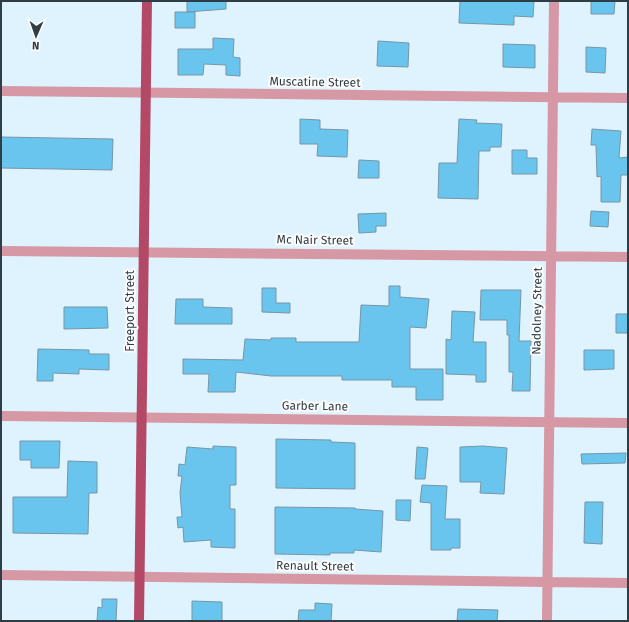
<svg xmlns="http://www.w3.org/2000/svg" width="629" height="622" font-family="'Fira Sans',sans-serif">
  <style>
    .building { fill: #69c5ee; stroke: #7696a6 }
    .lines { fill: none; stroke-linecap: round; stroke-linejoin: round }
    .minor { stroke: #d598a4; stroke-width: 10 }
    .major { stroke: #b34967; stroke-width: 10 }
    .labels { text-anchor: middle; stroke-width: 4; stroke-linejoin: round; paint-order: stroke }
    .street-label { font-size: 12px; fill: #2f3d44; stroke: #fcfcfc }
  </style>
  <rect width="100%" height="100%" fill="#def3fd"/>
  <path class="building" d="M 187,1 L 226,1 L 226,9 L 187,12 Z
    M 460,1 L 534,1 L 533,17 L 514,16 L 514,25 L 459,23 Z
    M 591,1 L 615,1 L 614,14 L 591,14 Z
    M 175,12 L 195,12 L 195,28 L 175,28 Z
    M 213,38 L 234,39 L 233,57 L 240,58 L 240,76 L 226,75 L 226,65 L 204,64 L 203,75 L 178,75 L 178,49 L 213,49 Z
    M 378,41 L 409,43 L 408,67 L 377,66 Z
    M 503,44 L 535,45 L 535,68 L 503,67 Z
    M 586,47 L 606,48 L 605,73 L 586,72 Z
    M 300,119 L 320,120 L 320,129 L 348,130 L 347,157 L 317,156 L 318,144 L 300,144 Z
    M 459,119 L 477,120 L 476,123 L 502,124 L 501,147 L 490,147 L 490,151 L 479,151 L 478,199 L 438,198 L 439,163 L 457,163 Z
    M 592,129 L 621,131 L 619,158 L 628,157 L 628,175 L 621,175 L 620,202 L 601,202 L 601,176 L 597,177 L 596,145 L 591,145 Z
    M 1,137 L 113,139 L 112,170 L 1,168 Z
    M 512,150 L 527,150 L 527,158 L 537,158 L 537,174 L 512,174 Z
    M 359,160 L 379,161 L 379,178 L 358,178 Z
    M 591,211 L 609,212 L 608,227 L 590,226 Z
    M 386,213 L 386,226 L 376,226 L 376,232 L 359,233 L 358,214 Z
    M 389,286 L 400,286 L 400,297 L 429,299 L 426,328 L 410,327 L 410,369 L 443,369 L 443,400 L 416,400 L 416,387 L 392,387 L 392,380 L 342,380 L 342,376 L 271,376 L 236,372 L 235,392 L 208,392 L 209,374 L 183,374 L 183,359 L 243,360 L 245,339 L 271,340 L 271,338 L 296,338 L 296,342 L 359,342 L 361,305 L 389,306 Z
    M 262,288 L 276,288 L 276,303 L 290,303 L 290,313 L 262,312 Z
    M 481,290 L 521,290 L 519,341 L 531,341 L 530,391 L 512,391 L 513,372 L 509,372 L 509,335 L 507,335 L 507,320 L 480,320 Z
    M 176,299 L 203,299 L 203,307 L 232,308 L 232,324 L 175,324 Z
    M 64,307 L 107,307 L 108,328 L 64,329 Z
    M 452,311 L 475,312 L 473,342 L 486,342 L 486,382 L 476,382 L 476,375 L 446,374 L 446,339 L 451,340 Z
    M 616,314 L 628,314 L 628,333 L 616,333 Z
    M 38,349 L 89,350 L 89,354 L 109,354 L 109,370 L 79,369 L 79,374 L 53,373 L 53,381 L 37,381 Z
    M 584,350 L 614,350 L 614,369 L 584,370 Z
    M 276,439 L 331,440 L 331,442 L 355,443 L 355,489 L 276,488 Z
    M 20,441 L 60,441 L 59,468 L 31,468 L 31,460 L 20,460 Z
    M 213,446 L 236,447 L 236,485 L 230,485 L 230,509 L 235,509 L 235,548 L 211,547 L 211,540 L 184,542 L 183,527 L 178,528 L 177,517 L 182,517 L 180,493 L 182,476 L 178,476 L 179,464 L 185,465 L 187,447 L 213,449 Z
    M 483,446 L 507,448 L 504,494 L 480,493 L 481,482 L 460,482 L 460,447 Z
    M 417,447 L 428,448 L 425,479 L 415,479 Z
    M 626,453 L 625,463 L 582,464 L 581,454 Z
    M 68,461 L 97,462 L 97,493 L 89,493 L 88,534 L 13,533 L 13,497 L 67,497 Z
    M 422,485 L 447,486 L 445,519 L 460,519 L 460,548 L 451,548 L 451,550 L 431,550 L 431,503 L 420,502 Z
    M 396,500 L 411,500 L 410,521 L 396,520 Z
    M 585,502 L 603,502 L 602,544 L 584,543 Z
    M 275,507 L 355,508 L 355,509 L 383,511 L 381,552 L 354,550 L 354,553 L 330,553 L 330,555 L 275,554 Z
    M 102,599 L 117,599 L 116,621 L 97,621 L 98,607 L 102,608 Z
    M 192,601 L 222,602 L 222,621 L 192,621 Z
    M 315,603 L 332,604 L 331,621 L 298,621 L 299,610 L 315,610 Z
    M 458,609 L 498,610 L 497,621 L 457,621 Z"/>
  <g class="lines">
    <path class="minor" d="M 1,91 L 628,98
      M 1,251 L 628,257
      M 1,416 L 628,423
      M 1,575 L 628,583
      M 547,621 L 554,1"/>
    <path class="major" d="M 139,621 L 147,1"/>
  </g>
  <g class="labels">
    <g class="street-label">
      <text transform="translate(315 82) rotate(1)" y="4">Muscatine Street</text>
      <text transform="translate(315 240) rotate(1)" y="4">Mc Nair Street</text>
      <text transform="translate(130 311) rotate(-90)" y="4">Freeport Street</text>
      <text transform="translate(537 311) rotate(-89)" y="4">Nadolney Street</text>
      <text transform="translate(315 406) rotate(1)" y="4">Garber Lane</text>
      <text transform="translate(315 566) rotate(1)" y="4">Renault Street</text>
    </g>
  </g>
  <rect width="629" height="622" fill="none" stroke="#2f3d44" stroke-width="4"/>
  <g transform="translate(36 36) rotate(182)" stroke="#fcfcfc" stroke-width="3" paint-order="stroke">
  <path d="M0-3L7 15L0 10L-7 15Z" fill="#2f3d44"/>
  <text y="-6" font-size="11" font-weight="bold" text-anchor="middle" fill="#2f3d44">N</text>
  </g>
</svg>
